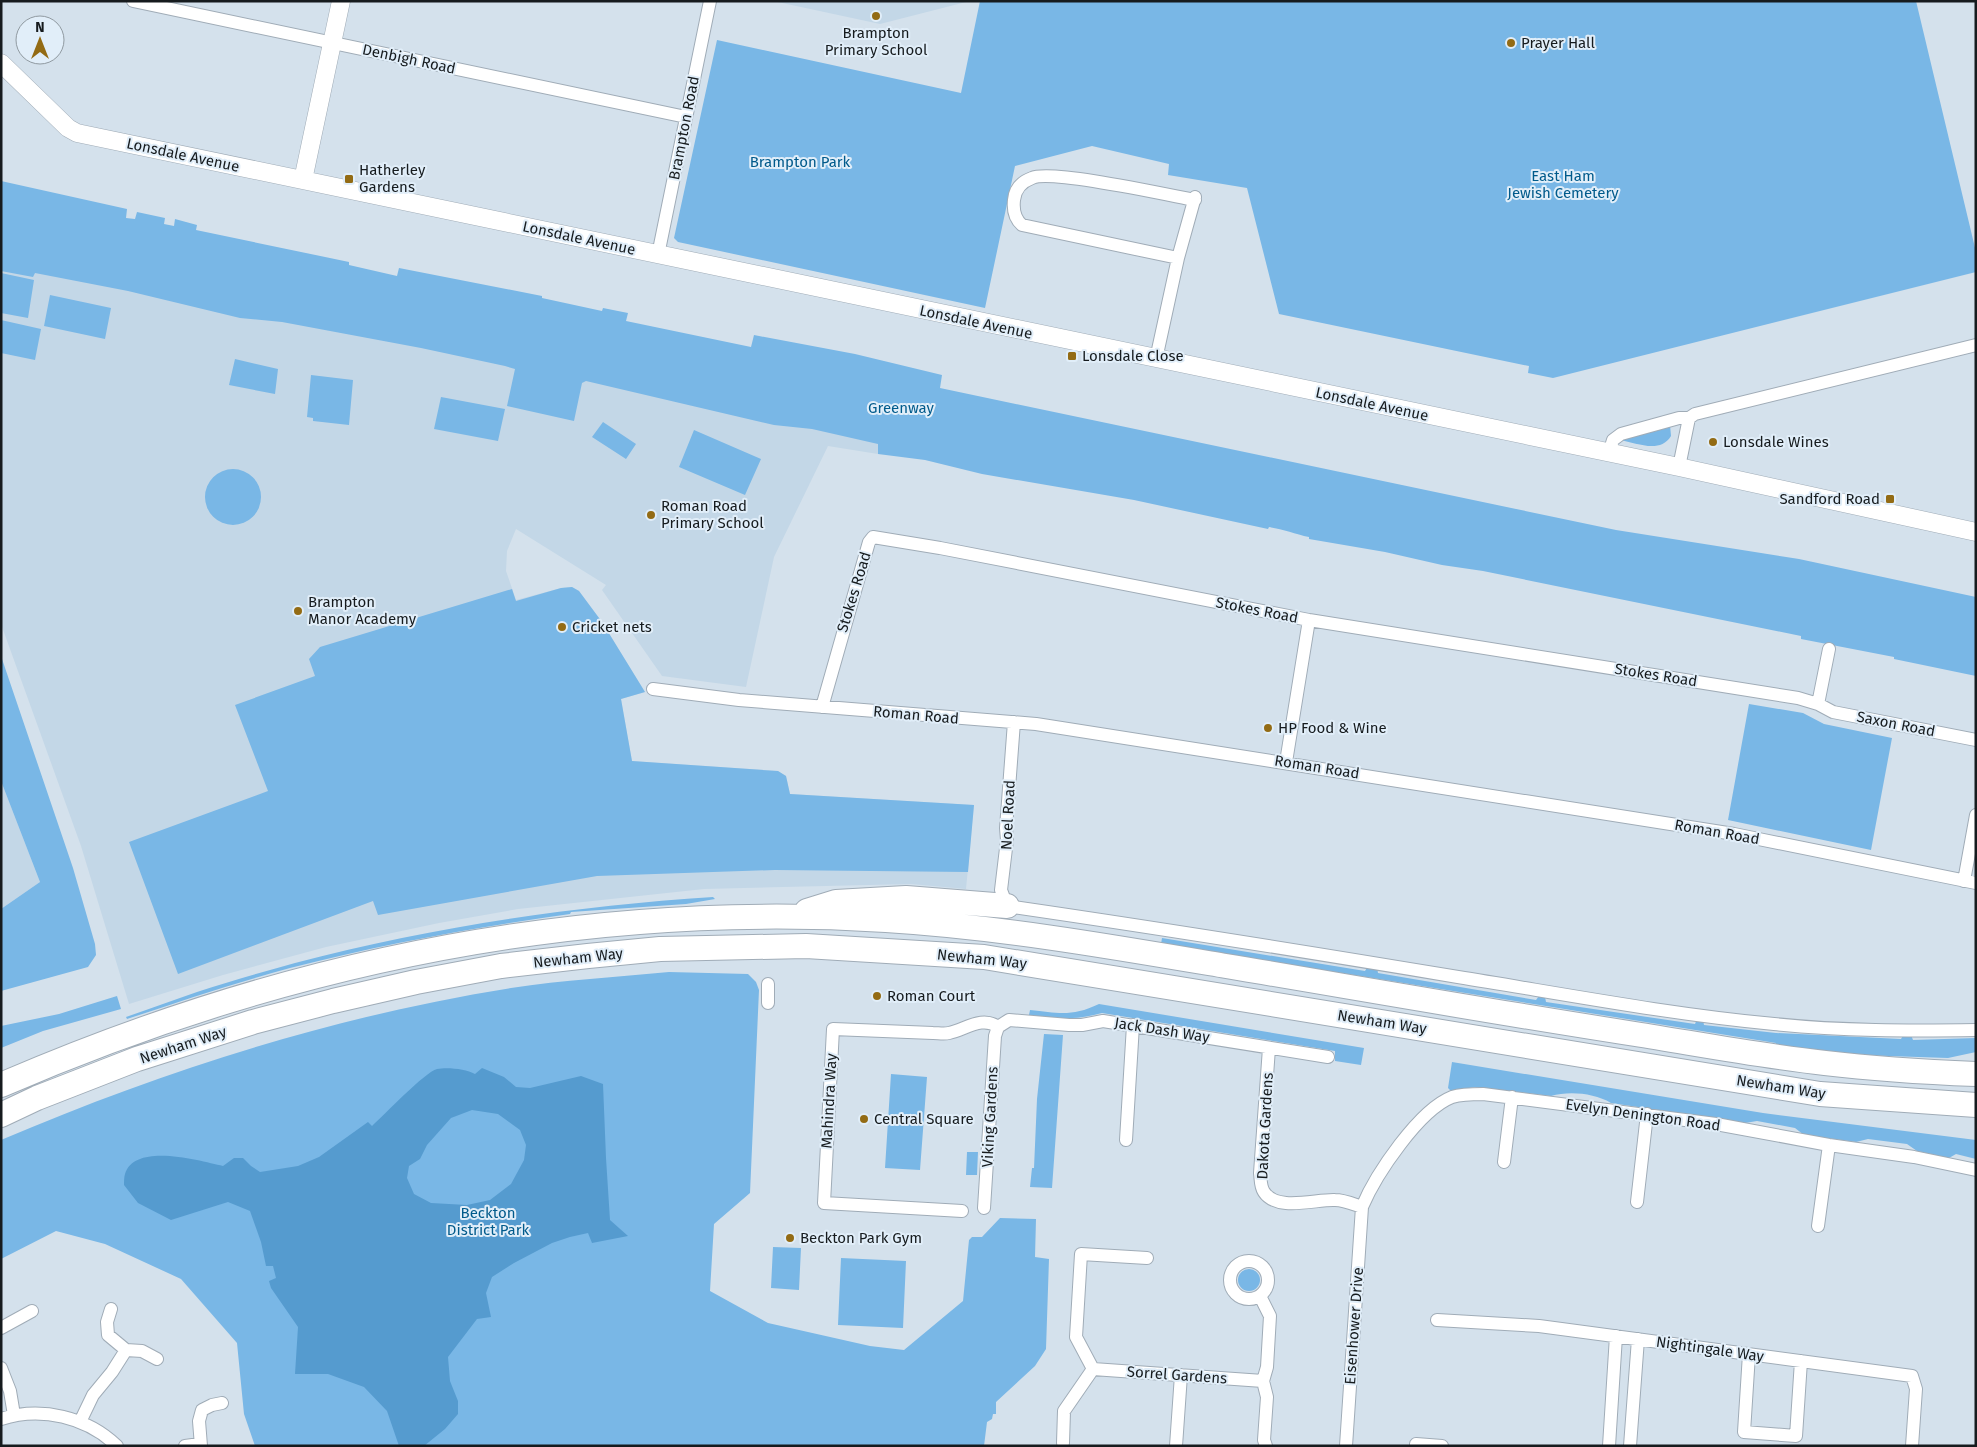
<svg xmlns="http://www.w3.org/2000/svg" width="1977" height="1447" font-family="'Fira Sans',sans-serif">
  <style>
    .built { fill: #c3d7e7 }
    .green { fill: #79b7e6 }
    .water { fill: #559bcf; fill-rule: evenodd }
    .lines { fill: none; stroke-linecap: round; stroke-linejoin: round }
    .street-casing { stroke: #a0acb7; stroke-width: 14 }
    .secondary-casing { stroke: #a0acb7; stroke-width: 19 }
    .highway-casing { stroke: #a0acb7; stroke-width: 26 }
    .street { stroke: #fff; stroke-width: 12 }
    .secondary { stroke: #fff; stroke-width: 18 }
    .highway { stroke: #fff; stroke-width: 24 }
    .poi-dot { fill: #936b14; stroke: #e1eef9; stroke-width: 2 }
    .labels { text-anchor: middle; stroke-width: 4; stroke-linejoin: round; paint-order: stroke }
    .poi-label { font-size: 15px; fill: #161b1e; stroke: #e1eef9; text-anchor: start }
    .street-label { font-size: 15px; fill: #161b1e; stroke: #e1eef9 }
    .park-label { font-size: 15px; fill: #005a8b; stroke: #e1eef9 }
  </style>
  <rect width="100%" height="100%" fill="#d4e1ec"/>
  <path class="built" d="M 773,1 L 970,1 L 880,24 Z
    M 1,234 L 885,419 L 878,454 L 828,446 L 774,557 L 746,687 L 662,676 L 602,590 L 606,585 L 516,529 L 507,551 L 506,571 L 516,600 L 561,588 L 572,587 L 579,591 L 602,622 L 645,692 L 621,699 L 632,761 L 778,771 L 786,776 L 790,794 L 974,805 L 966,889 L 911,884 L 704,889 L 518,909 L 439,923 L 326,947 L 223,975 L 129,1004 L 81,846 L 1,624 Z
    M 1,781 L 40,882 L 1,909 Z"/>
  <path class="green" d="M 980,1 L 1916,1 L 1976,252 L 1976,272 L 1553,378 L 1528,373 L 1529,366 L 1279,314 L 1247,188 L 1168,175 L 1169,164 L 1092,146 L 1015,166 L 985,308 L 678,242 L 674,238 L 717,40 L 961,93 Z
    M 1,181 L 127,209 L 126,218 L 135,219 L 137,212 L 165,218 L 164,224 L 174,226 L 175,219 L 197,225 L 196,230 L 349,262 L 349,265 L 397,276 L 399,268 L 542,296 L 542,298 L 602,311 L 603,308 L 628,313 L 626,321 L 751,347 L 754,335 L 855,354 L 942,375 L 940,388 L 1616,530 L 1799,559 L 1976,597 L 1976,676 L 1894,659 L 1894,657 L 1801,639 L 1801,636 L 1483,571 L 1442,565 L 1385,552 L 1309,539 L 1309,537 C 1295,534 1283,529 1269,527 L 1268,529 L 1134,500 L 982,474 L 925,460 L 878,454 L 878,444 L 812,429 L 774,425 L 586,381 L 582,383 L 574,421 L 507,406 L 515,369 L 505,366 L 421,348 L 282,322 L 240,318 L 128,291 L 35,273 L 33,277 L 1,271 Z
    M 1,273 L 34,280 L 28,318 L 1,313 Z
    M 50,295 L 111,308 L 105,339 L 44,326 Z
    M 1,320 L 41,329 L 35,360 L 1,353 Z
    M 235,359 L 278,369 L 275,394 L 229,385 Z
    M 311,375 L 353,380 L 349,425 L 313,421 L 313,418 L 307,417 Z
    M 441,397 L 505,409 L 498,441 L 434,429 Z
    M 603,422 L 636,444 L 626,459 L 592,437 Z
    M 1670,425 L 1671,436 C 1660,454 1637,443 1620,440 Z
    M 694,430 L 761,459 L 745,495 L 679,467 Z
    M205 497a28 28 0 1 1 56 0a28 28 0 1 1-56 0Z
    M 572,587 L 579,591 L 602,622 L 645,692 L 621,699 L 632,761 L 778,771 L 786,776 L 790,794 L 974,805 L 968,872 L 775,870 L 597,876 L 378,915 L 373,901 L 178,974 L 129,842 L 268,791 L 235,705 L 315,676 L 309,659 L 320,647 L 512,589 L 516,601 L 561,588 Z
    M 1,656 L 73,868 L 95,944 L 96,955 L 88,967 L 1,991 L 1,909 L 40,882 L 1,781 Z
    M 1749,704 L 1803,713 L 1824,724 L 1892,738 L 1871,850 L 1728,820 Z
    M 713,897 L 715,899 L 686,904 L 571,912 L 570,914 C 476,927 383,944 290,968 C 235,983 181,1001 127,1019 L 126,1017 C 150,1009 173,1000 197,992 C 230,981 263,972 295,963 C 432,927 573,906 713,897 Z
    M 1162,938 L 1365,971 L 1368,966 L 1377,967 L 1378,973 L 1536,1000 L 1539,996 L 1545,997 L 1546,1002 L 1695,1024 L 1697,1019 L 1703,1020 L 1704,1025 L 1776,1033 L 1901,1039 L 1904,1034 L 1911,1035 L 1913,1040 L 1976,1038 L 1976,1052 L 1948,1058 L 1859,1055 L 1776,1045 L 1776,1043 L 1161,944 Z
    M 669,972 L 748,974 L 756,982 L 759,990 L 750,1193 L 714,1224 L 710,1291 L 768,1323 L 870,1346 L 904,1350 L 963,1301 L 969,1240 L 972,1237 L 982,1237 L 1000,1218 L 1036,1219 L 1035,1257 L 1049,1259 L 1046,1349 L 1035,1366 L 996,1402 L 996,1414 L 993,1414 L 992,1419 L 987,1422 L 984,1446 L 255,1446 L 244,1414 L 237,1343 L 181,1279 L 105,1244 L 56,1231 L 1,1259 L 1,1140 C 165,1070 335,1016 511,988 C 563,980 617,977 669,972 Z
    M 117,996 L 121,1009 L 43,1031 L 1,1048 L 1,1026 L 59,1014 Z
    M 1099,1004 L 1364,1048 L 1361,1065 L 1335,1061 L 1335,1051 L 1102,1013 C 1073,1021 1058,1018 1029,1015 L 1030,1010 C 1058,1013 1072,1017 1099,1004 Z
    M 1044,1034 L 1063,1035 L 1052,1188 L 1030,1187 L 1032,1168 L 1034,1168 L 1037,1099 Z
    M 1452,1062 L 1763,1113 L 1976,1140 L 1976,1159 L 1956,1154 L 1949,1158 L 1917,1151 L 1907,1144 L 1868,1139 L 1856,1142 L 1804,1135 L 1795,1128 L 1757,1121 L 1745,1123 L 1611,1103 C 1594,1093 1569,1091 1551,1096 L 1475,1087 L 1451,1091 L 1448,1088 Z
    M 891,1074 L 927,1077 L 920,1170 L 885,1168 Z
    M 967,1152 L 978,1152 L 977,1175 L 966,1175 Z
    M 773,1247 L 801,1248 L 799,1290 L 771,1288 Z
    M 841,1258 L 906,1261 L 903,1328 L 838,1325 Z
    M1238 1280a11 11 0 1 1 22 0a11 11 0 1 1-22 0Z"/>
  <path class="water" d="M 482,1068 L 504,1077 L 516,1087 L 530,1088 L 581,1076 L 603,1084 L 606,1158 L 610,1220 L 628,1236 L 592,1243 L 588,1233 L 570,1237 L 552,1243 L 514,1263 L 492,1277 L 486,1293 L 491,1317 L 477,1319 L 448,1357 L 450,1381 L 458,1401 L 458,1414 L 445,1429 L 424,1446 L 399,1446 L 387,1411 L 364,1387 L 328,1374 L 295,1374 L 298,1327 L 271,1288 L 269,1281 L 276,1278 L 273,1266 L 266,1266 L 261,1242 L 250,1211 L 228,1202 L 171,1220 L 138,1203 L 124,1185 C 124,1182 124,1177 125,1174 C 135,1142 200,1161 223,1166 L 234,1158 L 243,1158 L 251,1166 L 260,1172 L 298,1166 L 319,1157 L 368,1122 L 372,1126 C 384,1115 425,1072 437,1069 C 448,1067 466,1069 475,1074 ZM 472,1110 L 498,1114 L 520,1130 L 526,1145 L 524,1160 L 511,1184 L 490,1200 L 467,1205 L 431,1203 L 414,1194 L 407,1178 L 409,1166 L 420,1159 L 427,1145 L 451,1118 Z"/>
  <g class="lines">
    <g class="street-casing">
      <path id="street" d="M 133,1 L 686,117
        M 658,255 L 710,1
        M 1178,258 L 1022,225 C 1015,219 1013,209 1014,200 C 1015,189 1021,182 1032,178 C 1051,169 1168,195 1195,200
        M 1156,359 L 1178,258 L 1195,197
        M 1609,453 L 1613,440 L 1621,434 L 1679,418 L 1689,418
        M 1679,467 L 1688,423 L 1689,418 L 1695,414 L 1976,345
        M 653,689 L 739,700 L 1036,724 L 1734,834 L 1976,883
        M 1818,704 L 1829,649
        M 822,707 L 869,542 L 873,537 L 940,548 L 1309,620 L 1798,698 L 1818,704 L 1833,712 L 1976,740
        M 1014,722 L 1006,828 L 1007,840 L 1001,890 L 1007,906 C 1158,928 1308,952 1458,977 C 1564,994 1668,1014 1774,1024 C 1841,1031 1909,1031 1976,1030
        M 1286,762 L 1309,620
        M 1964,881 L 1976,815
        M 768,1003 L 768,984
        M 998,1027 L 1009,1020 L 1069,1025 L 1082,1025 L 1103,1021 L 1328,1057
        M 1269,1048 L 1260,1173 C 1261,1179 1260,1186 1264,1192 C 1277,1212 1316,1199 1335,1200 C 1344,1200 1353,1204 1362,1207
        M 1126,1140 L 1133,1025
        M 1504,1162 L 1512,1097
        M 1637,1202 L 1647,1114
        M 984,1208 L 995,1036 L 998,1027
        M 962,1211 L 824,1203 L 833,1029 L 933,1033 C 938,1033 944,1034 949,1033 C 965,1030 982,1015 998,1027
        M 1818,1226 L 1829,1145
        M 1147,1258 L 1081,1254 L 1076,1337 L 1093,1369 L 1263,1381 L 1267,1367 L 1270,1316 L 1260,1296
        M1230 1280a19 19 0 1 1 38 0a19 19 0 1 1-38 0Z
        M 111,1309 L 107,1322 L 108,1335 L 126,1350 L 142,1351 L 157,1359
        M 1437,1320 L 1539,1326 L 1912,1376 L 1916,1389 L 1912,1446
        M 1,1328 L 32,1311
        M 1749,1354 L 1744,1432 L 1796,1436 L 1801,1361
        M 1,1368 L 10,1391 L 14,1415
        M 1263,1381 L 1267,1397 L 1264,1440 L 1266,1446
        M 1,1419 C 41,1406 87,1417 117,1446
        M 80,1422 L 93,1395 L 112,1372 L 126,1350
        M 1063,1443 L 1064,1411 L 1093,1369
        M 1416,1444 L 1442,1446
        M 185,1446 L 200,1444
        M 201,1446 L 199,1421 L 202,1410 L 212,1405 L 222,1403
        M 1176,1446 L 1181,1375
        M 1346,1446 L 1362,1207 C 1376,1174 1419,1110 1452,1097 C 1462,1094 1473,1094 1483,1094 L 1716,1124 L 1829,1145 L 1914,1157 L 1976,1170
        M 1609,1446 L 1616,1336
        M 1630,1446 L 1638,1339"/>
    </g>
    <g class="secondary-casing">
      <path id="secondary" d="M 1,63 L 68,128 L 77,133 L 1679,467 L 1976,532
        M 303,180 L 341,1"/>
    </g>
    <g class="highway-casing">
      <path id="highway" d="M 807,911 L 836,902 L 906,898 L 1007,906
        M 1,1085 C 283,963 579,901 886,920 C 1000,927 1114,947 1226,966 C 1363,989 1499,1013 1635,1034 C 1698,1044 1761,1056 1825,1063 C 1875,1069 1925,1072 1976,1074
        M 1,1115 L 37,1098 L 137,1059 L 253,1022 L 333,1001 L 416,982 L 501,966 L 588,956 L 660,949 L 806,946 L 984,957 L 1820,1094 L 1976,1105"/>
    </g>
    <use href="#street" class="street"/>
    <use href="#secondary" class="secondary"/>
    <use href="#highway" class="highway"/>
  </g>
  <g class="poi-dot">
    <circle cx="876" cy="16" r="5"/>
    <circle cx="1511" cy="43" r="5"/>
    <rect x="344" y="174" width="10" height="10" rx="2.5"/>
    <rect x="1067" y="351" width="10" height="10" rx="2.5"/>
    <circle cx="1713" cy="442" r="5"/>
    <rect x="1885" y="494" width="10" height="10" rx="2.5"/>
    <circle cx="651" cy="515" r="5"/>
    <circle cx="298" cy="611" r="5"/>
    <circle cx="562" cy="627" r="5"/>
    <circle cx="1268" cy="728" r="5"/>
    <circle cx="877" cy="996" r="5"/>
    <circle cx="864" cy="1119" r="5"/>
    <circle cx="790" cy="1238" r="5"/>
  </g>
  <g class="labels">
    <g class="poi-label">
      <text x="876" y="38" text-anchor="middle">Brampton<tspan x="876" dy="17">Primary School</tspan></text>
      <text x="1521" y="48">Prayer Hall</text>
      <text x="359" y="175">Hatherley<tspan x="359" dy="17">Gardens</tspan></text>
      <text x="1082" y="361">Lonsdale Close</text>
      <text x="1723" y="447">Lonsdale Wines</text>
      <text x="1880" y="504" text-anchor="end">Sandford Road</text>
      <text x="661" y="511">Roman Road<tspan x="661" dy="17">Primary School</tspan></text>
      <text x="308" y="607">Brampton<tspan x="308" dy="17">Manor Academy</tspan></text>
      <text x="572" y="632">Cricket nets</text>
      <text x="1278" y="733">HP Food &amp; Wine</text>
      <text x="887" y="1001">Roman Court</text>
      <text x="874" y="1124">Central Square</text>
      <text x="800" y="1243">Beckton Park Gym</text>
    </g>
    <g class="street-label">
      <text transform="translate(409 59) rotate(12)" y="5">Denbigh Road</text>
      <text transform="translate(684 128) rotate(-79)" y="5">Brampton Road</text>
      <text transform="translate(183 155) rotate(12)" y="5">Lonsdale Avenue</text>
      <text transform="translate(579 238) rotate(12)" y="5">Lonsdale Avenue</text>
      <text transform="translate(976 322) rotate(12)" y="5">Lonsdale Avenue</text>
      <text transform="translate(1372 404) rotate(12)" y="5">Lonsdale Avenue</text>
      <text transform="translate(854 592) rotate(-73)" y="5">Stokes Road</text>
      <text transform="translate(1257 610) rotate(11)" y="5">Stokes Road</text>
      <text transform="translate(1656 675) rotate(9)" y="5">Stokes Road</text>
      <text transform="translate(916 715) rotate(5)" y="5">Roman Road</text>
      <text transform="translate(1896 724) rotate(11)" y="5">Saxon Road</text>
      <text transform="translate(1317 767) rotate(9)" y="5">Roman Road</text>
      <text transform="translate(1008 815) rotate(-87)" y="5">Noel Road</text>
      <text transform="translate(1717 832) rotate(10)" y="5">Roman Road</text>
      <text transform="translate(578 958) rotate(-6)" y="5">Newham Way</text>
      <text transform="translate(982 959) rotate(6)" y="5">Newham Way</text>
      <text transform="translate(1382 1022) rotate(9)" y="5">Newham Way</text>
      <text transform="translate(1162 1030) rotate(9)" y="5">Jack Dash Way</text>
      <text transform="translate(183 1045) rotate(-18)" y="5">Newham Way</text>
      <text transform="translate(1781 1087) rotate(9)" y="5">Newham Way</text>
      <text transform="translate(829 1101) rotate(-87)" y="5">Mahindra Way</text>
      <text transform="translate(1643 1115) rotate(8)" y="5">Evelyn Denington Road</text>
      <text transform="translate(990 1117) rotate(-87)" y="5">Viking Gardens</text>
      <text transform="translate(1265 1126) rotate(-87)" y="5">Dakota Gardens</text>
      <text transform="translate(1354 1326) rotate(-86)" y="5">Eisenhower Drive</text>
      <text transform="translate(1710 1349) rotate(8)" y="5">Nightingale Way</text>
      <text transform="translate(1177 1375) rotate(4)" y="5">Sorrel Gardens</text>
    </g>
    <g class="park-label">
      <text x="800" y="167">Brampton Park</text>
      <text x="1563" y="181">East Ham<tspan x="1563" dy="17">Jewish Cemetery</tspan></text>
      <text x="901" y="413">Greenway</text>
      <text x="488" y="1218">Beckton<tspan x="488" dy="17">District Park</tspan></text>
    </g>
  </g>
  <rect width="1977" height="1447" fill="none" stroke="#161b1e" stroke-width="5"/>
  <g transform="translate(40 40)"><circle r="24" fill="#e1eef9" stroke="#909aa1"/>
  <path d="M0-4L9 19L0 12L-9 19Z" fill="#936b14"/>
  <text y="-8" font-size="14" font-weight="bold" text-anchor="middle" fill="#161b1e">N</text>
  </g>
</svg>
